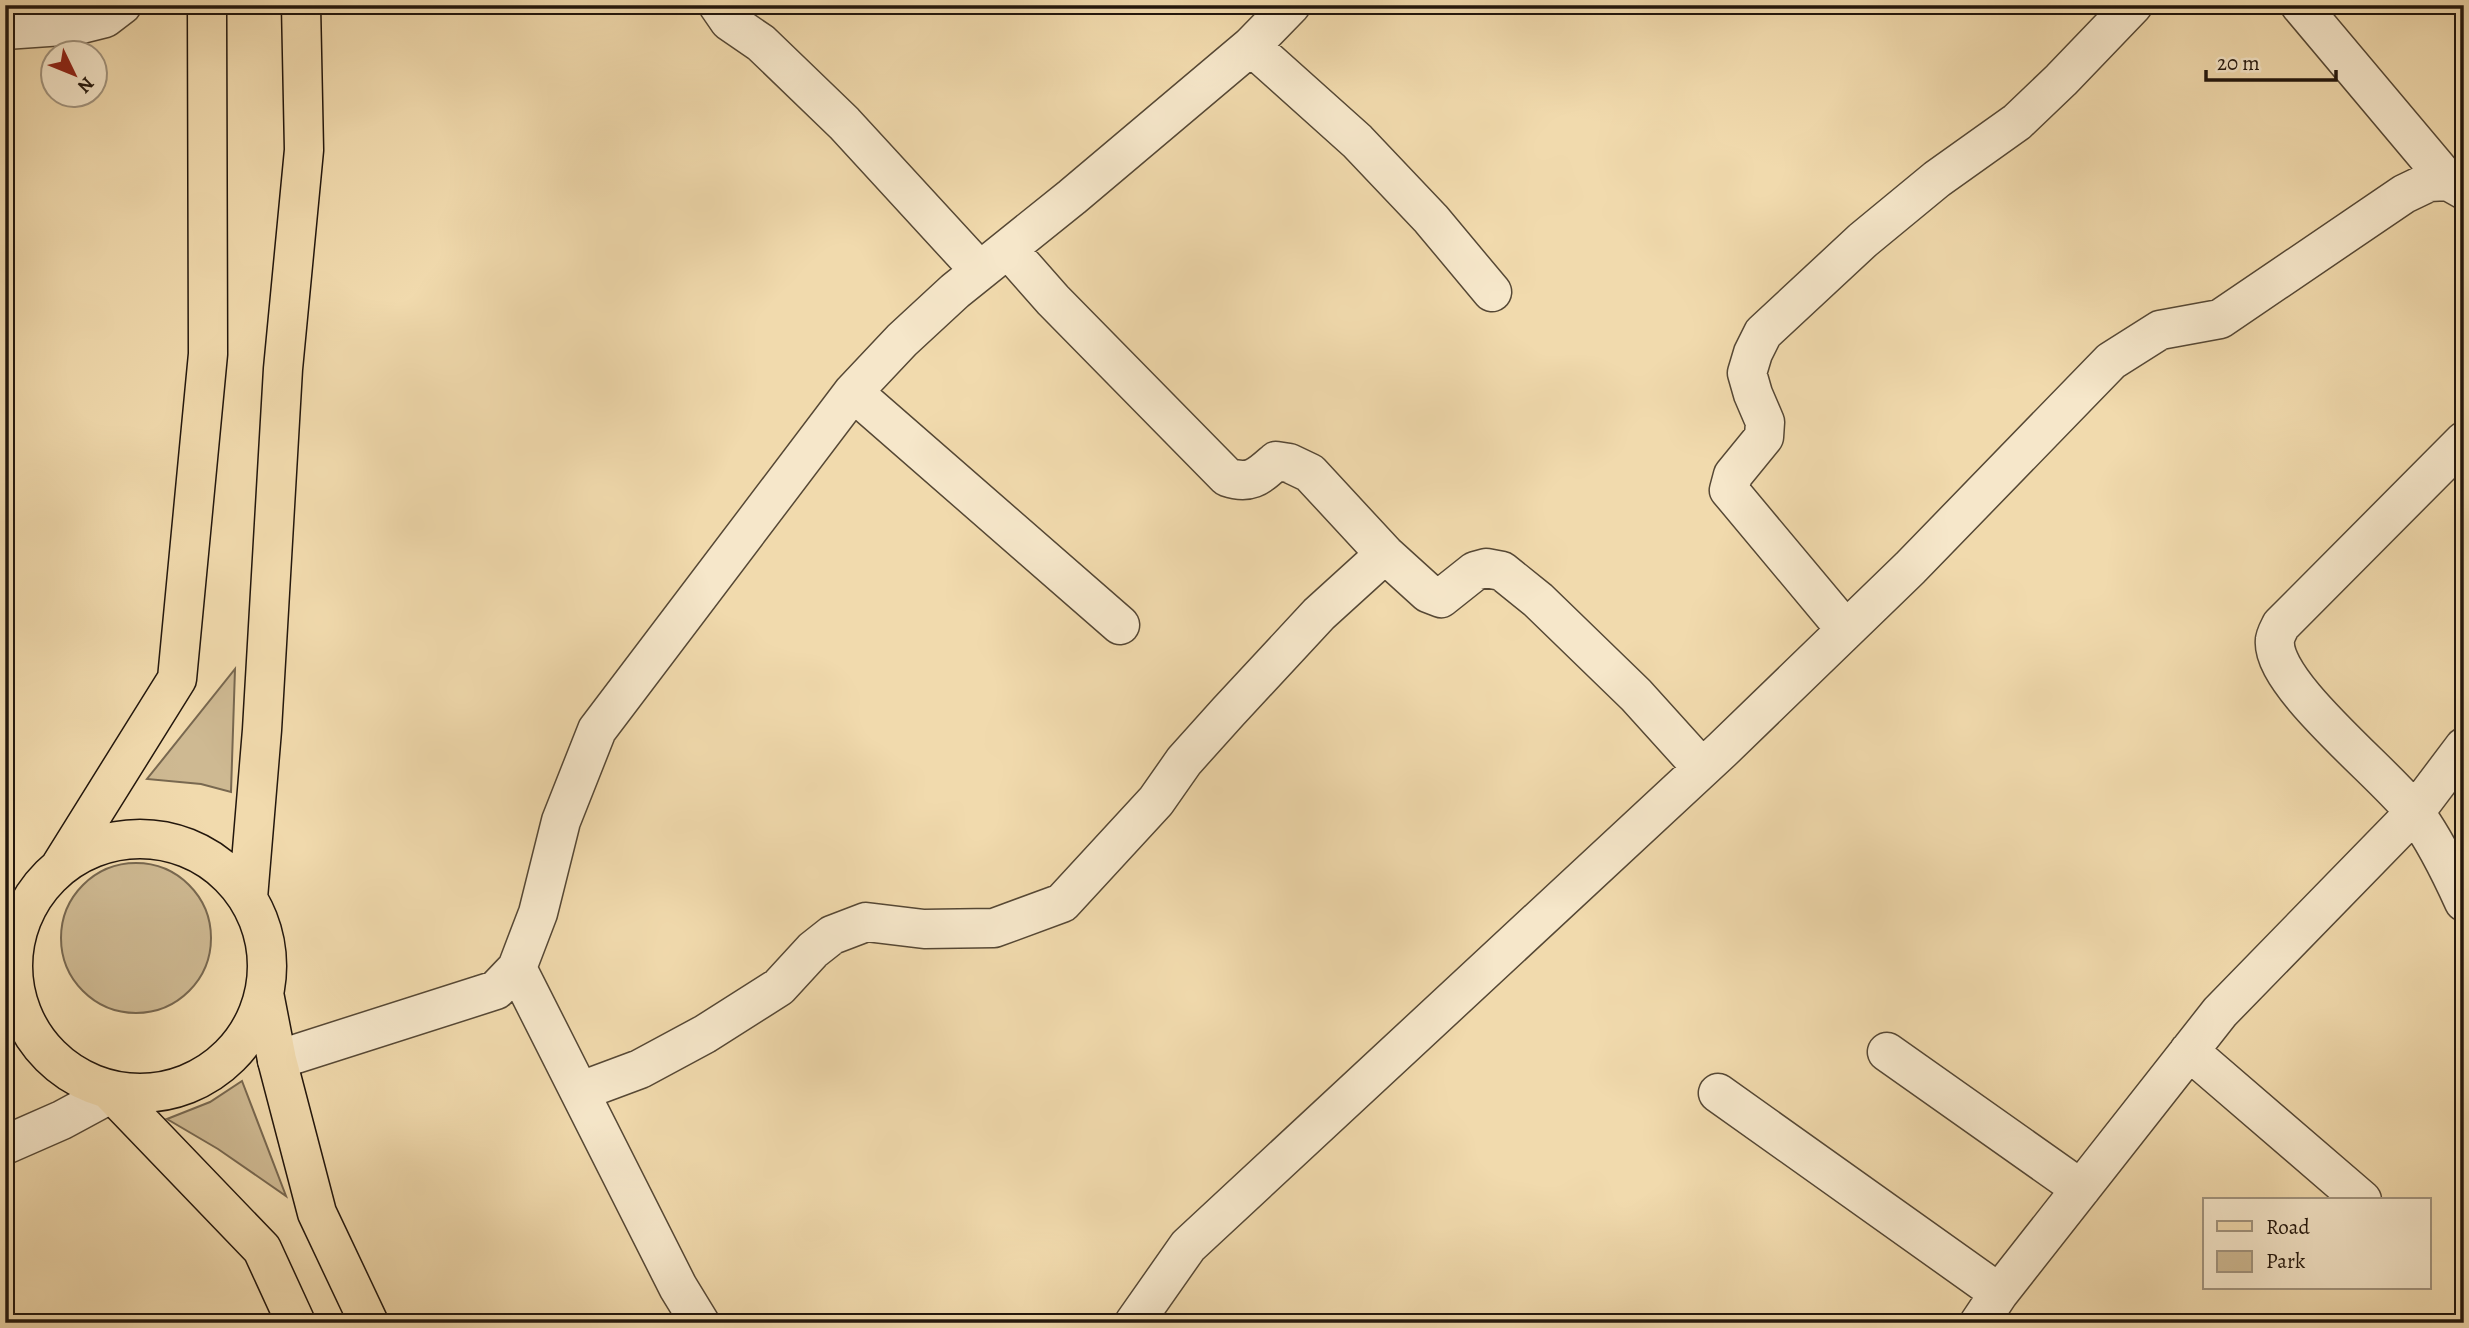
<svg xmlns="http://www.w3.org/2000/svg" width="2469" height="1328" font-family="Alegreya,serif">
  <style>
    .green { fill: #ceb992; stroke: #786850; stroke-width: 2 }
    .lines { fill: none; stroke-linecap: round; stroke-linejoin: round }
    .minor-casing { stroke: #564835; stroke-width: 41 }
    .major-casing { stroke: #23170d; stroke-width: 41 }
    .minor { stroke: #f6e7ca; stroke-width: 38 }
    .major { stroke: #f1daad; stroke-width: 38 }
  </style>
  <rect width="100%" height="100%" fill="#f1daad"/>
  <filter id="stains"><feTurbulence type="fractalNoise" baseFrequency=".00286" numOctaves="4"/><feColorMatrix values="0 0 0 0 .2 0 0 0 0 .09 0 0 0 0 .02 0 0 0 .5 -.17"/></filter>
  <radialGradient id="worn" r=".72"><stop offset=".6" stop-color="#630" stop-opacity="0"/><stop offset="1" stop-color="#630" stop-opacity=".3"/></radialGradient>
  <path class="green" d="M 235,669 L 231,792 L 201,784 L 147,779 Z
    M61 938a75 75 0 1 1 150 0a75 75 0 1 1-150 0Z
    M 242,1081 L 286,1196 L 218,1149 L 167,1119 L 210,1102 Z"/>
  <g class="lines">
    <g class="minor-casing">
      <path id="minor" d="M 718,5 L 729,21 L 761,43 L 844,123 L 980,271
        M 2300,5 L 2448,181
        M 5,30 L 77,25 L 105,18 L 122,5
        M 1251,46 L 1357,141 L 1431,219 L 1492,292
        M 1008,249 L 1053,300 L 1227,477 C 1251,485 1259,476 1276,461 L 1289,463 L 1310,473 L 1385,554 L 1428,593 L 1441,598 L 1475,571 L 1486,568 L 1502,571 L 1538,600 L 1636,695 L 1702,768
        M 853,392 L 1120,625
        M 2464,441 L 2281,625 C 2279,629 2275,636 2275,640 C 2270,684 2387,775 2415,813 C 2435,840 2450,871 2464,902
        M 1846,630 L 1729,490 L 1733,475 L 1764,437 L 1765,422 L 1753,394 L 1747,373 L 1753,353 L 1763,333 L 1863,240 L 1937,179 L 2017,122 L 2061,80 L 2133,5
        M 5,951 L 15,935
        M 517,968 L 678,1287 L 700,1323
        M 2189,1051 L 2362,1200
        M 1887,1052 L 2081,1189
        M 277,1060 L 496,990 L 517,968 L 538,913 L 561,821 L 597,730 L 853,392 L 902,340 L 955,291 L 1072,197 L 1251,46 L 1291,5
        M 581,1091 L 640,1069 L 705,1034 L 779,987 L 813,950 L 832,935 L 866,922 L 924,929 L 994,928 L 1062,903 L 1156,801 L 1184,761 L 1228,712 L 1319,614 L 1385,554
        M 1718,1093 L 1999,1293
        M 5,1145 L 62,1120 L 112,1093
        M 1134,1323 L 1188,1246 L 1722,750 L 1910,568 L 2111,361 L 2160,330 L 2220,319 L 2404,194 L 2429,182 L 2448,181 L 2464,190
        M 1979,1323 L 1999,1293 L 2220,1012 L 2415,812 L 2464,747"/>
    </g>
    <g class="major-casing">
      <path id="major" d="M13 966a127 127 0 1 1 254 0a127 127 0 1 1-254 0Z
        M 61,865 L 177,679 L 208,354 L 207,5
        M 248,898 L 262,730 L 283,369 L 304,150 L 301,5
        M 264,993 L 277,1060 L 317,1213 L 369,1323
        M 112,1093 L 262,1249 L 296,1323"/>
    </g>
    <use href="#minor" class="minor"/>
    <use href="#major" class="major"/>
  </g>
  <rect width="2469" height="1328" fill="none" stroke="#f1daad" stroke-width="28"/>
  <rect x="7" y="7" width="2455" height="1314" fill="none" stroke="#23170d" stroke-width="3.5"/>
  <rect x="14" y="14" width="2441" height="1300" fill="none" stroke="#23170d" stroke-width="2"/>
  <rect x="2203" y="1198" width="228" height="91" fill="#f6e7ca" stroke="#a2947e" stroke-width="2"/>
  <rect x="2217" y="1221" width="35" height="10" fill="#f1daad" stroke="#a2947e" stroke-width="2"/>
  <text x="2266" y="1234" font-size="21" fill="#23170d">Road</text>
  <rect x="2217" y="1251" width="35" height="21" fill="#ceb992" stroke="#a2947e" stroke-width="2"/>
  <text x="2266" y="1268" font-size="21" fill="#23170d">Park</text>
  <g transform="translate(74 74) rotate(133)"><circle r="33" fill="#f6e7ca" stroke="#a2947e" stroke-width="2"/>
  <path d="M0-5L12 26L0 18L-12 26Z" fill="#8f2418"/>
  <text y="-10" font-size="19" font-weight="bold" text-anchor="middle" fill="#23170d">N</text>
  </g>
  <path d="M2206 70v10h130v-10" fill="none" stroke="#23170d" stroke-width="3.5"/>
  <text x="2217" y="70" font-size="21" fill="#23170d" stroke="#f6e7ca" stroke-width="5" paint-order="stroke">20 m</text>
  <rect width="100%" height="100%" filter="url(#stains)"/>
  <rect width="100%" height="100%" fill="url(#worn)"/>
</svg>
